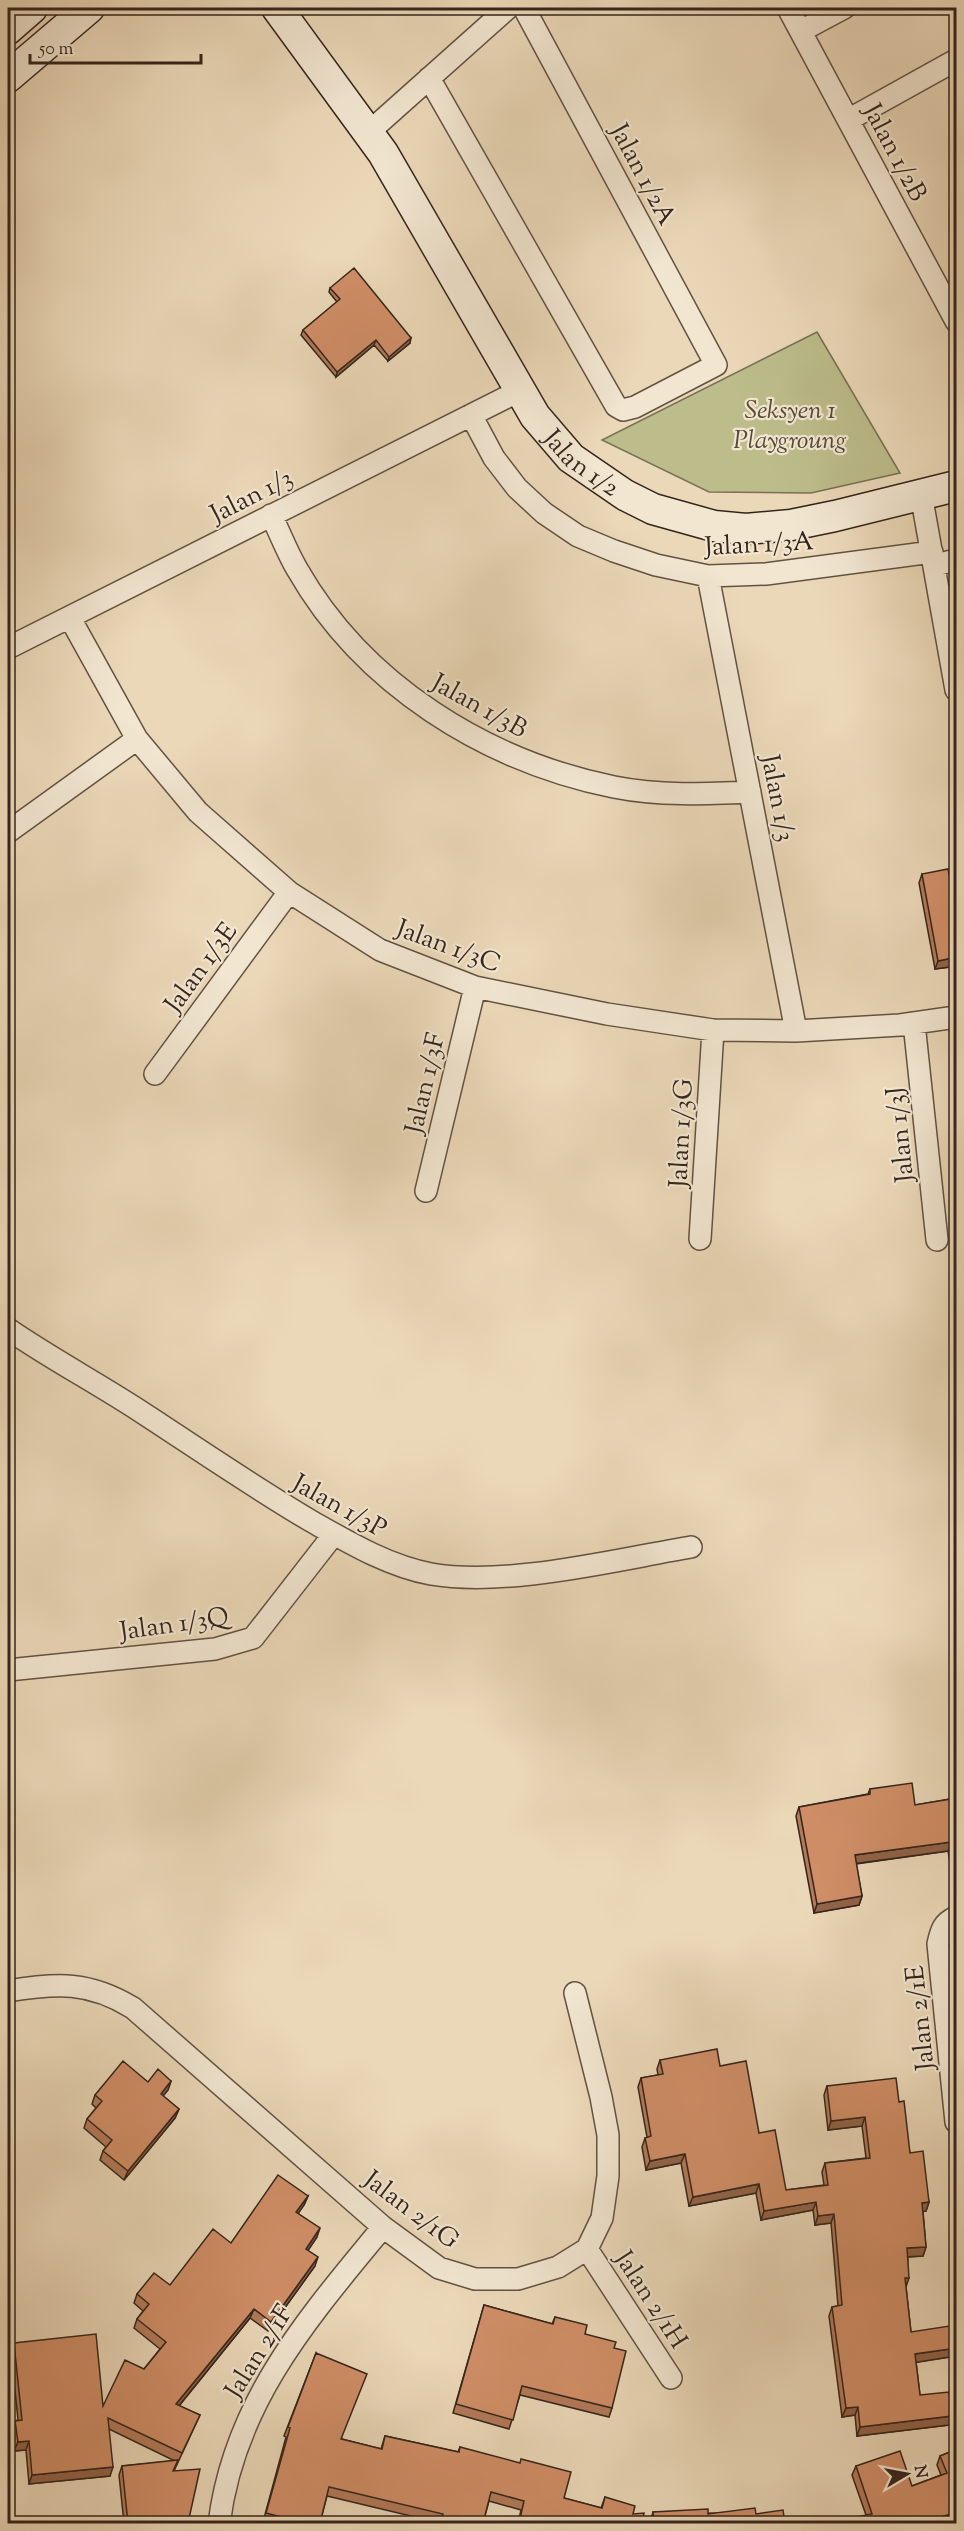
<svg xmlns="http://www.w3.org/2000/svg" width="964" height="2531" font-family="'Sorts Mill Goudy',serif">
  <style>
    .green { fill: #bcbd8b; stroke: #787154; stroke-width: 1.5 }
    .lines { fill: none; stroke-linecap: round; stroke-linejoin: round }
    .street-casing { stroke: #625243; stroke-width: 24 }
    .secondary-casing { stroke: #34251c; stroke-width: 33 }
    .street { stroke: #f2e6d1; stroke-width: 21 }
    .secondary { stroke: #f2e6d1; stroke-width: 30 }
    .wall { fill: #b37a59; stroke: #34251c; stroke-width: 1.5 }
    .shaded-wall { fill: #926348; stroke: #34251c; stroke-width: 1.5 }
    .building { fill: #d08e67; stroke: #34251c; stroke-width: 1.5 }
    .labels { text-anchor: middle; stroke-width: 4.5; stroke-linejoin: round; paint-order: stroke }
    .street-label { font-size: 26px; fill: #34251c; stroke: #f2e6d1 }
    .park-label { font-size: 26px; font-style: italic; fill: #564b38; stroke: #f2e6d1 }
  </style>
  <rect width="100%" height="100%" fill="#ebd8b8"/>
  <filter id="stains"><feTurbulence type="fractalNoise" baseFrequency=".00333" numOctaves="4"/><feColorMatrix values="0 0 0 0 .2 0 0 0 0 .09 0 0 0 0 .02 0 0 0 .5 -.17"/></filter>
  <radialGradient id="worn" r=".72"><stop offset=".6" stop-color="#630" stop-opacity="0"/><stop offset="1" stop-color="#630" stop-opacity=".3"/></radialGradient>
  <path class="green" d="M 817,332 L 900,473 L 811,493 L 709,492 L 602,440 Z"/>
  <g class="lines">
    <g class="street-casing">
      <path id="street" d="M 788,8 L 956,321
        M 801,31 L 844,8
        M 429,78 L 616,406 L 623,410 L 635,407 L 716,365 L 524,8
        M 848,120 L 956,60
        M 369,132 L 508,8
        M 471,415 L 494,458 L 517,488 L 544,513 L 578,536 L 614,551 L 656,565 L 708,576 L 766,574 L 932,552
        M 921,494 L 956,690
        M 271,515 C 280,533 287,552 297,569 C 363,685 486,761 614,787 C 659,796 705,794 750,792
        M 935,565 L 956,560
        M 708,576 L 796,1031
        M 70,618 L 137,739 L 198,812 L 289,892 L 380,950 L 475,987 L 607,1014 L 713,1030 L 796,1031 L 900,1025 L 956,1017
        M 8,648 L 519,391
        M 8,832 L 137,739
        M 914,1023 L 937,1240
        M 155,1074 L 289,892
        M 426,1191 L 475,987
        M 700,1239 L 713,1030
        M 8,1329 C 53,1360 101,1385 146,1415 C 201,1451 255,1488 311,1521 C 348,1542 388,1566 431,1574 C 507,1587 614,1560 691,1547
        M 8,1670 L 215,1649 L 253,1638 L 334,1534
        M 956,1917 C 943,1923 941,1930 938,1944 L 956,2122
        M 8,1991 C 57,1983 89,1981 133,2008 L 383,2227 L 439,2268 L 475,2279 L 518,2279 L 558,2267 L 587,2249 L 602,2218 L 608,2176 L 608,2135 L 601,2097 L 575,1993
        M 587,2249 L 671,2378
        M 219,2524 C 234,2402 308,2318 383,2227"/>
    </g>
    <g class="secondary-casing">
      <g id="secondary">
        <path id="s1" d="M 277,8 L 383,153 L 535,416 L 571,458 L 625,495 L 653,509 L 714,526 L 746,529 L 791,525 L 835,516 L 956,486"/>
        <path d="M 8,29 L 32,8"/>
        <path d="M 8,77 L 89,8"/>
      </g>
    </g>
    <use href="#street" class="street"/>
    <use href="#secondary" class="secondary"/>
  </g>
  <path class="wall" d="M 330,288 L 410,343 L 388,361 L 374,345 L 336,377 L 301,335 L 303,330 L 337,302 L 329,292 Z
    M 922,874 L 957,914 L 957,966 L 935,969 L 919,883 Z
    M 870,1789 L 915,1805 L 957,1798 L 957,1862 L 950,1863 L 948,1851 L 856,1864 L 862,1896 L 859,1905 L 814,1913 L 796,1816 L 799,1807 L 868,1794 Z
    M 660,2060 L 720,2066 L 759,2133 L 786,2190 L 824,2185 L 822,2172 L 825,2163 L 866,2158 L 862,2126 L 828,2130 L 824,2095 L 827,2086 L 899,2102 L 910,2153 L 929,2202 L 926,2211 L 923,2211 L 926,2247 L 923,2256 L 908,2257 L 906,2287 L 911,2332 L 957,2330 L 957,2354 L 956,2356 L 916,2362 L 920,2395 L 952,2416 L 949,2425 L 857,2436 L 855,2415 L 842,2417 L 829,2316 L 832,2307 L 838,2306 L 831,2223 L 815,2225 L 813,2210 L 761,2220 L 756,2193 L 689,2206 L 681,2163 L 646,2170 L 642,2147 L 645,2138 L 647,2137 L 638,2087 L 641,2078 L 658,2075 L 657,2069 Z
    M 171,2081 L 168,2090 L 163,2096 L 179,2109 L 175,2118 L 124,2180 L 100,2160 L 103,2151 L 106,2147 L 84,2128 L 87,2119 L 96,2108 L 92,2104 L 95,2095 L 148,2082 Z
    M 308,2196 L 304,2205 L 298,2213 L 317,2237 L 308,2250 L 315,2266 L 268,2331 L 250,2318 L 179,2406 L 200,2415 L 174,2471 L 188,2523 L 124,2523 L 119,2475 L 122,2466 L 175,2461 L 109,2429 L 110,2476 L 29,2484 L 26,2450 L 14,2451 L 12,2430 L 15,2421 L 18,2420 L 11,2352 L 14,2343 L 103,2406 L 144,2369 L 160,2349 L 134,2328 L 137,2319 L 143,2311 L 134,2303 L 137,2294 L 170,2285 L 231,2243 Z
    M 484,2305 L 552,2324 L 555,2317 L 585,2334 L 614,2348 L 612,2408 L 609,2417 L 520,2395 L 509,2429 L 453,2413 Z
    M 316,2353 L 342,2439 L 381,2449 L 385,2436 L 458,2452 L 460,2447 L 564,2498 L 601,2508 L 605,2497 L 633,2514 L 642,2523 L 518,2523 L 521,2510 L 489,2501 L 483,2523 L 440,2523 L 327,2496 L 320,2523 L 268,2523 L 263,2522 L 286,2437 L 284,2436 Z
    M 957,2449 L 957,2523 L 948,2523 L 948,2522 L 866,2515 L 852,2475 L 856,2466 L 912,2486 L 941,2475 L 937,2465 L 940,2456 Z
    M 653,2512 L 756,2514 L 785,2523 L 650,2523 Z"/>
  <path class="shaded-wall" d="M 411,338 L 410,343 L 388,361 L 389,357 Z
    M 376,340 L 374,345 L 336,377 L 337,372 Z
    M 957,957 L 957,966 L 935,969 L 938,961 Z
    M 951,1842 L 948,1851 L 852,1864 L 855,1855 Z
    M 957,1853 L 957,1862 L 950,1863 L 954,1854 Z
    M 862,1896 L 859,1905 L 814,1913 L 817,1904 Z
    M 171,2081 L 168,2090 L 157,2103 L 161,2094 Z
    M 179,2109 L 175,2118 L 124,2180 L 128,2171 Z
    M 865,2117 L 862,2126 L 828,2130 L 831,2121 Z
    M 685,2154 L 681,2163 L 646,2170 L 650,2161 Z
    M 759,2184 L 756,2193 L 689,2206 L 693,2197 Z
    M 308,2196 L 304,2205 L 293,2221 L 296,2212 Z
    M 816,2202 L 813,2210 L 761,2220 L 764,2211 Z
    M 929,2202 L 926,2211 L 919,2212 L 922,2203 Z
    M 834,2214 L 831,2223 L 815,2225 L 818,2216 Z
    M 320,2228 L 317,2237 L 303,2258 L 306,2249 Z
    M 926,2247 L 923,2256 L 904,2257 L 907,2248 Z
    M 318,2257 L 315,2266 L 268,2331 L 271,2322 Z
    M 905,2278 L 909,2278 L 906,2287 Z
    M 254,2309 L 250,2318 L 173,2413 L 176,2404 Z
    M 957,2348 L 956,2356 L 912,2363 L 915,2354 Z
    M 858,2407 L 855,2415 L 842,2417 L 846,2408 Z
    M 952,2416 L 949,2425 L 857,2436 L 860,2427 Z
    M 29,2441 L 26,2450 L 14,2451 L 18,2442 Z
    M 113,2467 L 110,2476 L 29,2484 L 32,2475 Z
    M 951,2514 L 948,2522 L 945,2523 L 921,2523 Z
    M 957,2518 L 957,2523 L 951,2523 L 953,2519 Z"/>
  <path class="building" d="M 354,268 L 411,338 L 389,357 L 376,340 L 337,372 L 303,330 L 340,299 L 330,288 Z
    M 948,869 L 957,914 L 957,957 L 938,961 L 922,874 Z
    M 912,1783 L 915,1805 L 957,1798 L 957,1853 L 954,1854 L 951,1842 L 855,1855 L 862,1896 L 817,1904 L 799,1807 L 870,1794 L 870,1789 Z
    M 717,2049 L 720,2066 L 746,2061 L 759,2133 L 775,2130 L 786,2190 L 828,2185 L 825,2163 L 870,2158 L 865,2117 L 831,2121 L 827,2086 L 896,2078 L 899,2102 L 904,2101 L 910,2153 L 923,2151 L 929,2202 L 922,2203 L 926,2247 L 907,2248 L 909,2278 L 905,2278 L 911,2332 L 956,2325 L 957,2330 L 957,2348 L 915,2354 L 920,2395 L 949,2392 L 952,2416 L 860,2427 L 858,2407 L 846,2408 L 832,2307 L 842,2305 L 834,2214 L 818,2216 L 816,2202 L 764,2211 L 759,2184 L 693,2197 L 685,2154 L 650,2161 L 645,2138 L 651,2136 L 641,2078 L 663,2074 L 660,2060 Z
    M 123,2061 L 148,2082 L 158,2069 L 171,2081 L 161,2094 L 179,2109 L 128,2171 L 103,2151 L 112,2140 L 87,2119 L 102,2101 L 95,2095 Z
    M 278,2175 L 308,2196 L 296,2212 L 320,2228 L 306,2249 L 318,2257 L 271,2322 L 254,2309 L 176,2404 L 200,2415 L 182,2453 L 108,2418 L 113,2467 L 32,2475 L 29,2441 L 18,2442 L 15,2421 L 22,2420 L 14,2343 L 96,2334 L 103,2406 L 125,2360 L 144,2369 L 166,2342 L 137,2319 L 149,2304 L 137,2294 L 154,2273 L 170,2285 L 213,2229 L 231,2243 Z
    M 484,2305 L 553,2324 L 555,2317 L 587,2325 L 585,2334 L 616,2342 L 614,2348 L 626,2351 L 612,2408 L 522,2386 L 513,2420 L 456,2404 Z
    M 316,2353 L 367,2374 L 341,2439 L 382,2449 L 385,2436 L 459,2452 L 460,2447 L 520,2463 L 521,2459 L 571,2472 L 564,2498 L 602,2508 L 605,2497 L 635,2506 L 633,2514 L 644,2513 L 642,2523 L 519,2523 L 524,2501 L 491,2492 L 483,2523 L 461,2523 L 442,2519 L 443,2514 L 329,2487 L 320,2523 L 304,2523 L 266,2513 L 290,2428 L 288,2427 Z
    M 957,2449 L 957,2518 L 953,2519 L 951,2514 L 921,2523 L 825,2523 L 872,2514 L 856,2466 L 900,2451 L 912,2486 L 947,2473 L 940,2456 Z
    M 178,2460 L 173,2471 L 200,2469 L 188,2523 L 128,2523 L 122,2466 Z
    M 755,2508 L 756,2514 L 783,2510 L 785,2523 L 654,2523 L 653,2512 L 708,2509 L 708,2514 Z"/>
  <g class="labels">
    <g class="street-label">
      <text transform="translate(896 152) rotate(62)" y="9">Jalan 1/2B</text>
      <text transform="translate(644 174) rotate(62)" y="9">Jalan 1/2A</text>
      <text dy="9" stroke="none"><textPath href="#s1" startOffset="550">Jalan 1/2</textPath></text>
      <text transform="translate(251 495) rotate(-27)" y="9">Jalan 1/3</text>
      <text transform="translate(759 543) rotate(-3)" y="9">Jalan 1/3A</text>
      <text transform="translate(480 705) rotate(29)" y="9">Jalan 1/3B</text>
      <text transform="translate(779 798) rotate(79)" y="9">Jalan 1/3</text>
      <text transform="translate(449 945) rotate(20)" y="9">Jalan 1/3C</text>
      <text transform="translate(200 967) rotate(-54)" y="9">Jalan 1/3E</text>
      <text transform="translate(424 1083) rotate(-77)" y="9">Jalan 1/3F</text>
      <text transform="translate(680 1133) rotate(-87)" y="9">Jalan 1/3G</text>
      <text transform="translate(899 1135) rotate(-96)" y="9">Jalan 1/3J</text>
      <text transform="translate(340 1505) rotate(29)" y="9">Jalan 1/3P</text>
      <text transform="translate(174 1623) rotate(-8)" y="9">Jalan 1/3Q</text>
      <text transform="translate(919 2018) rotate(-96)" y="9">Jalan 2/1E</text>
      <text transform="translate(412 2209) rotate(37)" y="9">Jalan 2/1G</text>
      <text transform="translate(652 2299) rotate(57)" y="9">Jalan 2/1H</text>
      <text transform="translate(258 2351) rotate(-58)" y="9">Jalan 2/1F</text>
    </g>
    <g class="park-label">
      <text x="790" y="418">Seksyen 1<tspan x="790" dy="30">Playgroung</tspan></text>
    </g>
  </g>
  <rect width="964" height="2531" fill="none" stroke="#ebd8b8" stroke-width="30"/>
  <rect x="9" y="9" width="946" height="2513" fill="none" stroke="#34251c" stroke-width="3"/>
  <rect x="15" y="15" width="934" height="2501" fill="none" stroke="#34251c" stroke-width="1.5"/>
  <g transform="translate(907 2474) rotate(80)" stroke="#f2e6d1" stroke-width="4.5" paint-order="stroke">
  <path d="M0-4.5L10 22L0 15L-10 22Z" fill="#34251c"/>
  <text y="-9" font-size="16" font-weight="bold" text-anchor="middle" fill="#34251c">N</text>
  </g>
  <path d="M30 54v9h171v-9" fill="none" stroke="#34251c" stroke-width="3"/>
  <text x="39" y="54" font-size="18" fill="#34251c" stroke="#f2e6d1" stroke-width="4.5" paint-order="stroke">50 m</text>
  <rect width="100%" height="100%" filter="url(#stains)"/>
  <rect width="100%" height="100%" fill="url(#worn)"/>
</svg>
